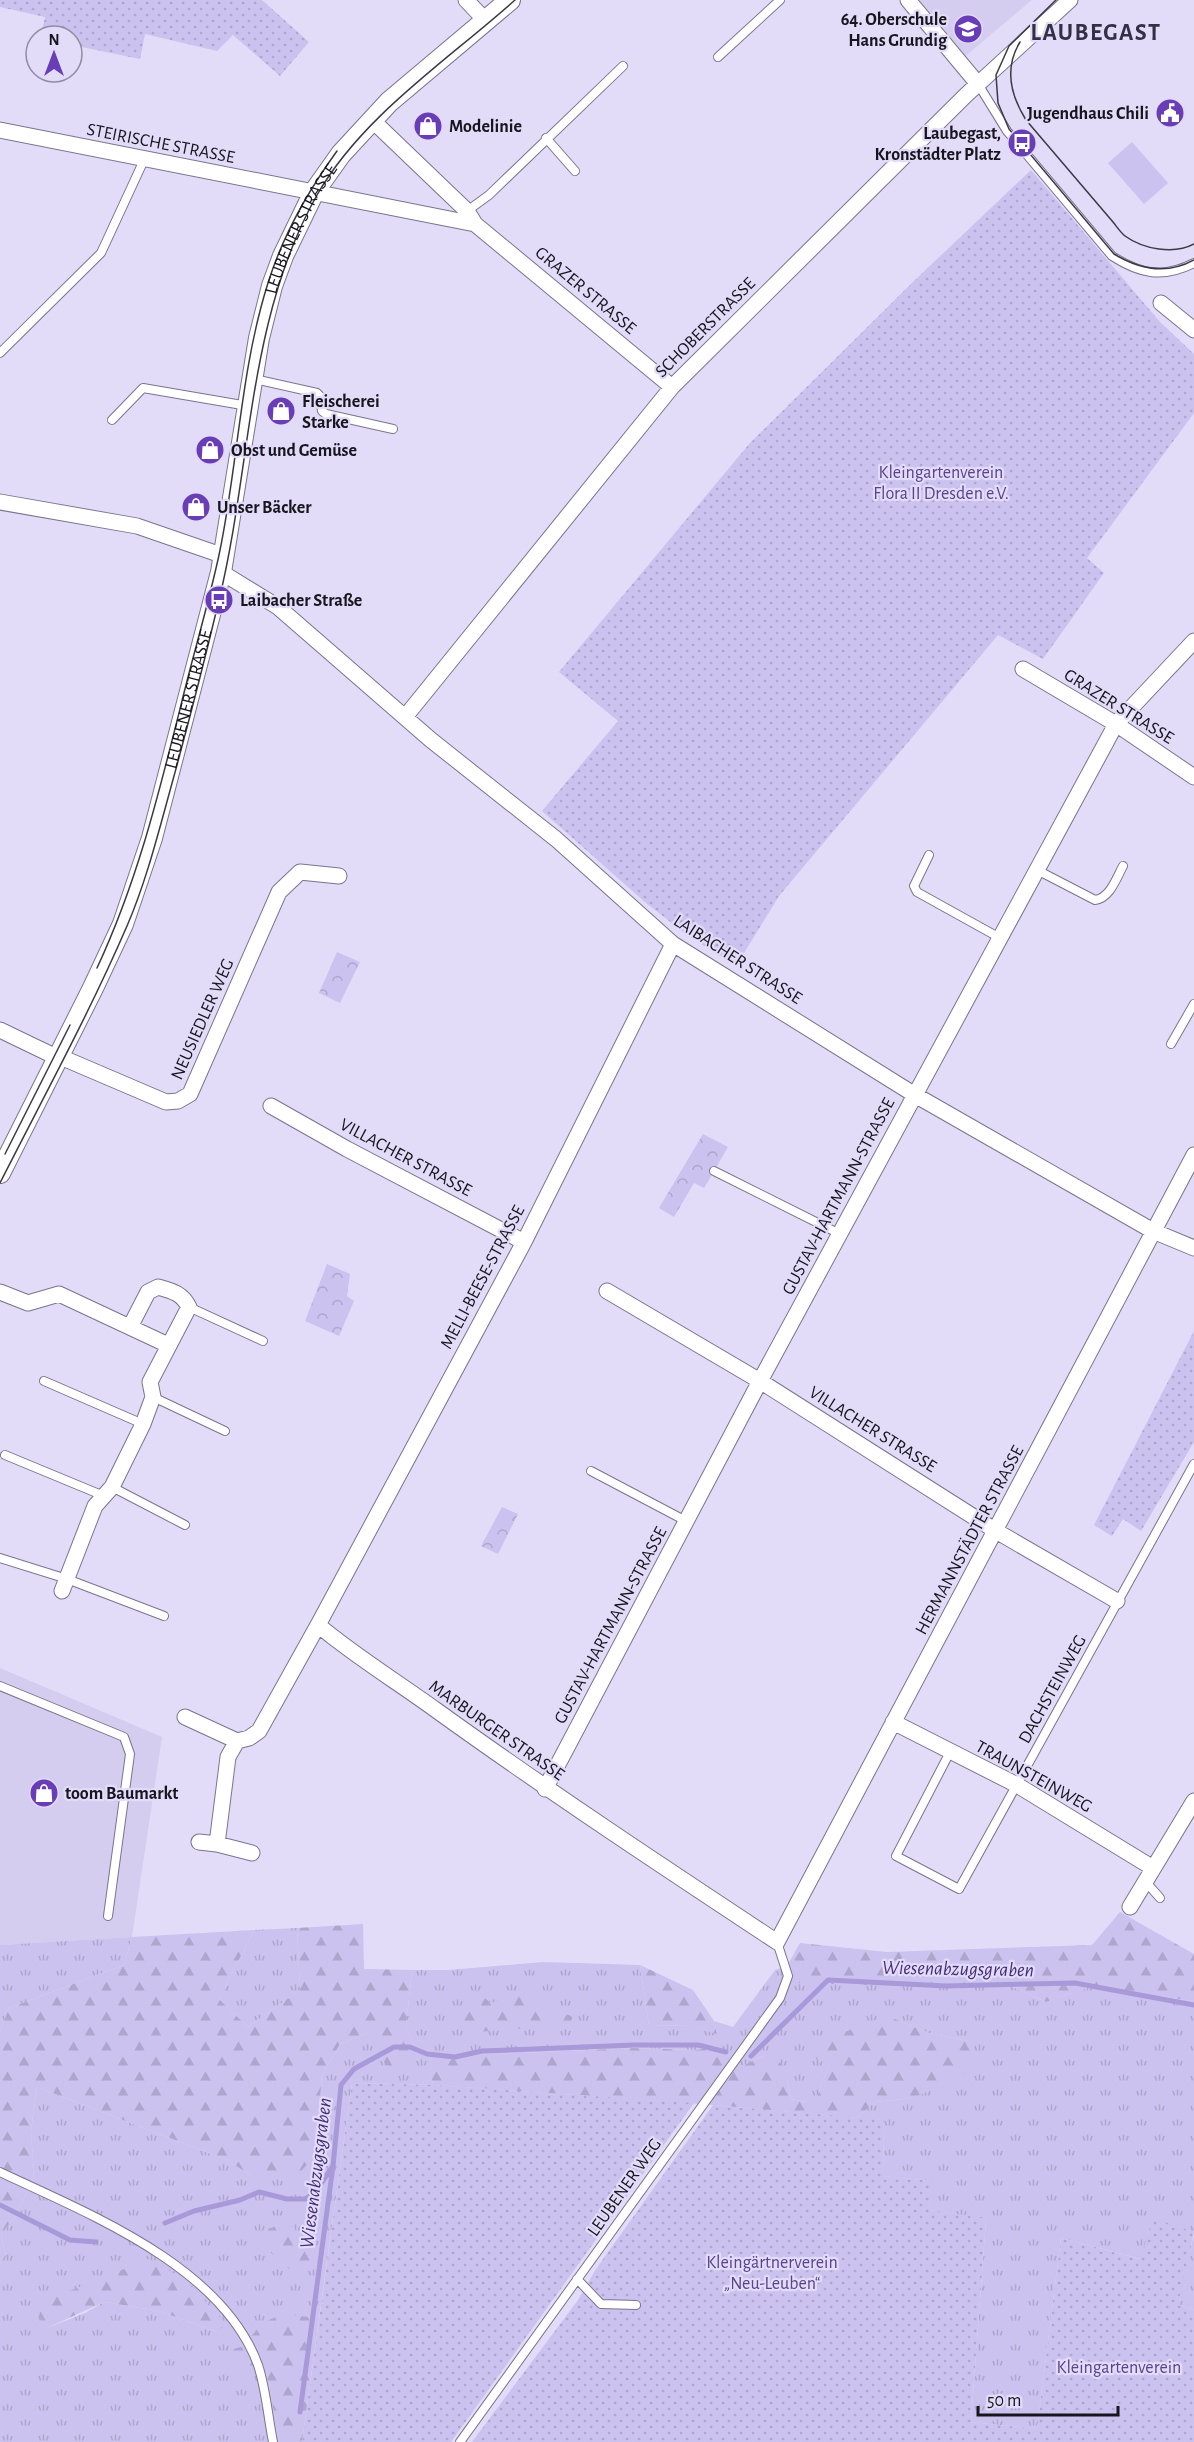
<svg xmlns="http://www.w3.org/2000/svg" width="1194" height="2442" font-family="'Alegreya Sans',sans-serif">
  <style>
    .built { fill: #d4cdef }
    .grass { fill: url(#grass-tufts); fill-rule: evenodd }
    .forest { fill: url(#forest-firs) }
    .park { fill: url(#park-crowns) }
    .garden { fill: url(#garden-dots) }
    .pitch { fill: #ccc2ef }
    .lines { fill: none; stroke-linecap: round; stroke-linejoin: round }
    .stream { stroke: #a899d8; stroke-width: 5 }
    .service-casing { stroke: #7a748d; stroke-width: 10 }
    .minor-casing { stroke: #7a748d; stroke-width: 17 }
    .tertiary-casing { stroke: #7a748d; stroke-width: 22 }
    .service { stroke: #fff; stroke-width: 8 }
    .minor { stroke: #fff; stroke-width: 15 }
    .tertiary { stroke: #fff; stroke-width: 20 }
    .tram { stroke: #3c3946; stroke-width: 1.5 }
    .labels { text-anchor: middle; stroke-width: 4.5; stroke-linejoin: round; paint-order: stroke }
    .poi-label { font-size: 18px; font-weight: bold; fill: #17151e; stroke: #e2dcf8; text-anchor: start }
    .street-label { font-size: 18px; fill: #17151e; stroke: #e2dcf8 }
    .park-label { font-size: 18px; fill: #59428e; stroke: #e2dcf8 }
    .water-label { font-size: 20px; font-style: italic; fill: #462d77; stroke: #e2dcf8 }
    .district-label { font-size: 24px; font-weight: bold; letter-spacing: 1.5px; fill: #342f44; stroke: #e2dcf8 }
  </style>
  <defs>
    <pattern id="grass-tufts" width="24" height="20" patternUnits="userSpaceOnUse" patternTransform="scale(1.5)"><rect width="24" height="20" fill="#ccc2ef"/><path d="M3 7l-1-3M5 7V3M7 7l1-3M15 17l-1-3M17 17v-4M19 17l1-3" fill="none" stroke="#aea6cc"/></pattern>
    <pattern id="forest-firs" width="22" height="20" patternUnits="userSpaceOnUse" patternTransform="scale(1.5)"><rect width="22" height="20" fill="#ccc2ef"/><path d="M5 1l3.5 6h-7zM16 11l3.5 6h-7z" fill="#aea6cc"/></pattern>
    <pattern id="park-crowns" width="20" height="18" patternUnits="userSpaceOnUse" patternTransform="scale(1.5)"><rect width="20" height="18" fill="#ccc2ef"/><path d="M2 6a3 3 0 1 1 6 0M12 15a3 3 0 1 1 6 0" fill="none" stroke="#aea6cc"/></pattern>
    <pattern id="garden-dots" width="8" height="8" patternUnits="userSpaceOnUse" patternTransform="scale(1.5)"><rect width="8" height="8" fill="#ccc2ef"/><path d="M2 2h.1M6 6h.1" fill="none" stroke="#aea6cc" stroke-width="1.8" stroke-linecap="round"/></pattern>
  </defs>
  <rect width="100%" height="100%" fill="#e2dcf8"/>
  <path class="built" d="M 915,0 L 1032,0 L 963,58 Z
    M 0,1668 L 162,1737 L 132,1937 L 0,1945 Z"/>
  <path class="grass" d="M 297,1928 L 300,1990 L 248,2027 L 219,1999 L 254,1930 Z
    M 132,1937 L 124,1965 L 9,2008 L 0,2031 L 0,1945 Z
    M 543,1962 L 640,1965 L 649,2025 L 691,2026 L 717,2033 L 714,2021 L 733,2027 L 775,1970 L 787,1966 L 946,1987 L 1009,1985 L 1046,2002 L 1090,1987 L 1194,2001 L 1194,2232 L 1153,2219 L 1141,2259 L 1061,2238 L 1037,2429 L 971,2422 L 986,2219 L 929,2210 L 931,2181 L 883,2176 L 884,2121 L 857,2118 L 875,2102 L 913,2098 L 968,2041 L 929,2033 L 893,2018 L 829,2065 L 817,2097 L 807,2102 L 791,2099 L 787,2078 L 763,2056 L 742,2066 L 715,2046 L 697,2050 L 633,2048 L 428,2057 L 433,2085 L 352,2083 L 319,2318 C 273,2313 273,2312 241,2347 L 266,2372 L 280,2442 L 0,2442 L 0,2264 L 6,2257 L 1,2234 L 15,2217 L 34,2178 L 31,2131 L 37,2087 L 227,2160 L 250,2175 L 317,2135 L 322,2075 L 340,2044 L 367,2033 L 418,2060 L 406,2026 L 412,1970 L 449,1970 ZM 149,2259 L 217,2332 L 159,2311 L 104,2302 L 85,2313 L 47,2328 Z
    M 1194,2236 L 1194,2310 L 1178,2304 L 1183,2271 Z"/>
  <path class="forest" d="M 1120,1912 L 1194,1954 L 1194,2001 L 1091,1987 L 1046,2002 L 1009,1985 L 946,1987 L 796,1983 L 787,1966 L 800,1943 L 887,1952 L 1092,1945 Z
    M 363,1924 L 364,1969 L 412,1970 L 406,2026 L 418,2059 L 402,2070 L 386,2065 L 367,2033 L 340,2044 L 322,2075 L 317,2135 L 310,2161 L 296,2177 L 250,2175 L 227,2160 L 37,2087 L 31,2131 L 34,2178 L 15,2217 L 1,2234 L 6,2257 L 0,2264 L 0,2031 L 9,2008 L 124,1965 L 132,1937 L 254,1930 L 219,1999 L 248,2027 L 300,1990 L 297,1928 Z
    M 640,1965 L 693,1990 L 714,2021 L 717,2034 L 691,2026 L 649,2025 Z
    M 474,1990 L 491,2003 L 523,1995 L 573,2017 L 569,2025 L 476,2032 L 462,2024 L 463,1997 Z
    M 893,2018 L 929,2033 L 968,2041 L 972,2060 L 961,2077 L 913,2098 L 875,2102 L 857,2118 L 713,2105 L 433,2085 L 427,2057 L 633,2048 L 697,2050 L 715,2046 L 742,2066 L 763,2056 L 777,2056 L 787,2078 L 791,2099 L 806,2102 L 817,2097 L 829,2065 L 816,2059 L 816,2045 L 870,2021 Z
    M 287,2222 L 313,2248 L 313,2267 L 296,2275 L 268,2250 L 268,2229 Z
    M 149,2259 L 184,2279 L 226,2324 L 217,2332 L 159,2311 L 104,2302 L 47,2328 L 39,2316 L 42,2302 Z
    M 283,2314 L 319,2318 L 302,2442 L 280,2442 L 266,2372 L 236,2368 L 233,2349 L 241,2347 L 264,2322 Z"/>
  <path class="park" d="M 337,952 L 360,962 L 340,1003 L 319,993 Z
    M 703,1134 L 728,1147 L 704,1188 L 694,1183 L 674,1217 L 659,1208 Z
    M 327,1264 L 350,1274 L 347,1296 L 354,1301 L 339,1336 L 305,1321 Z
    M 502,1507 L 518,1514 L 498,1554 L 481,1546 Z"/>
  <path class="garden" d="M 0,0 L 262,0 L 309,42 L 280,76 L 233,35 L 217,51 L 145,34 L 140,59 L 72,45 L 72,36 L 41,36 L 45,17 L 0,7 Z
    M 1031,170 L 1160,322 L 1194,354 L 1194,413 L 1087,558 L 1104,573 L 1043,659 L 998,635 L 779,896 L 736,966 L 687,935 L 646,903 L 542,811 L 618,721 L 559,672 L 750,443 L 915,280 Z
    M 1194,1331 L 1194,1442 L 1141,1531 L 1123,1519 L 1112,1536 L 1094,1525 Z
    M 352,2083 L 433,2085 L 694,2103 L 451,2442 L 302,2442 Z
    M 713,2105 L 884,2120 L 883,2176 L 932,2181 L 929,2210 L 986,2218 L 971,2422 L 1037,2429 L 1061,2238 L 1140,2259 L 1153,2218 L 1194,2232 L 1178,2304 L 1194,2310 L 1194,2442 L 472,2442 L 578,2300 L 596,2269 Z"/>
  <path class="pitch" d="M 1132,142 L 1168,183 L 1144,204 L 1108,163 Z"/>
  <g class="lines">
    <path class="stream" d="M 751,2056 L 828,1980 L 946,1986 L 1075,1983 L 1194,2005
      M 0,2205 L 70,2240 L 96,2242
      M 165,2223 L 194,2211 L 240,2200 L 259,2192 L 287,2199 L 305,2199 L 314,2194 L 333,2166
      M 300,2412 L 333,2166 L 341,2085 L 354,2069 L 394,2047 L 410,2047 L 427,2054 L 455,2057 L 482,2051 L 634,2045 L 698,2045 L 726,2052"/>
    <g class="service-casing">
      <path id="service" d="M 718,57 L 780,0
        M 978,84 L 1007,131 L 1112,256 C 1140,274 1163,279 1194,263
        M 546,138 L 575,171
        M 467,211 L 489,195 L 623,66
        M 0,353 L 101,253 L 144,160
        M 254,379 L 317,393 L 320,396 L 322,411 L 326,414 L 393,429
        M 112,420 L 143,388 L 248,406
        M 929,855 L 914,886 L 917,892 L 1000,938
        M 1037,870 L 1095,900 C 1110,898 1116,879 1123,866
        M 1171,1044 L 1194,1004
        M 714,1171 L 840,1234
        M 189,1307 L 263,1341
        M 44,1381 L 143,1424
        M 153,1397 L 225,1431
        M 5,1455 L 104,1496
        M 591,1471 L 686,1521
        M 112,1487 L 185,1525
        M 0,1558 L 67,1579 L 164,1616
        M 0,1686 L 124,1737 L 130,1754 L 108,1916
        M 950,1752 L 896,1856 L 959,1889 L 1194,1464
        M 1145,1881 L 1160,1898
        M 0,2172 C 89,2214 222,2266 258,2365 C 266,2389 268,2417 273,2442
        M 577,2279 L 601,2304 L 636,2305
        M 460,2442 L 780,1998 L 788,1976 L 777,1942"/>
    </g>
    <g class="minor-casing">
      <path id="minor" d="M 466,0 L 486,21
        M 908,0 L 978,84
        M 372,120 L 467,211 L 475,224 L 672,387
        M 0,130 L 475,224
        M 1161,303 L 1194,330
        M 0,502 L 137,526 L 224,556
        M 221,572 L 278,607 L 431,740 L 556,839 L 673,944 L 915,1095 L 1153,1231 L 1194,1248
        M 1023,669 L 1116,724 L 1194,777
        M 405,717 L 672,387 L 966,95 L 1070,0
        M 0,1030 L 54,1056 L 63,1058 L 166,1102 L 178,1101 L 190,1094 L 279,892 L 300,872 L 339,876
        M 271,1106 L 347,1149 L 524,1242
        M 607,1291 L 760,1381 L 996,1531 L 1117,1601
        M 0,1292 L 28,1303 L 59,1294 L 168,1345
        M 62,1591 L 95,1506 L 112,1487 L 143,1424 L 153,1397 L 150,1382 L 189,1307 C 182,1293 172,1291 158,1287 L 148,1292 L 130,1327
        M 318,1625 L 524,1242 L 673,944
        M 185,1717 L 237,1741 L 249,1738 L 259,1731 L 318,1625 C 355,1656 396,1681 436,1710 C 547,1790 662,1866 777,1942 L 1194,1155
        M 893,1722 L 1017,1785 L 1153,1868
        M 237,1741 L 228,1757 L 217,1844 L 252,1853
        M 545,1789 L 760,1381 L 1116,724 L 1194,641
        M 199,1842 L 217,1844
        M 1130,1907 L 1194,1801"/>
    </g>
    <g class="tertiary-casing">
      <g id="tertiary">
        <path id="s1" d="M 0,1173 L 93,988 L 123,924 L 152,838 L 221,572 L 259,338 L 272,286 L 283,256 L 314,192 L 341,154 L 389,102 L 510,0"/>
      </g>
    </g>
    <use href="#service" class="service"/>
    <use href="#minor" class="minor"/>
    <use href="#tertiary" class="tertiary"/>
    <path class="tram" d="M 1056,0 L 1009,46 L 996,75 L 998,103 L 1009,129 L 1114,254 C 1139,269 1167,275 1194,260
      M 1020,42 C 1004,68 1011,96 1026,120 L 1113,222 C 1117,227 1121,233 1125,236 C 1143,249 1174,255 1194,244
      M 97,968 C 137,882 158,797 181,705 C 193,655 208,606 219,555 C 238,466 240,371 268,283 C 283,235 308,191 337,151
      M 5,1154 L 70,1025
      M 0,1183 C 43,1098 89,1014 127,926 C 146,882 158,834 171,787 C 188,725 204,663 219,600 C 252,465 247,319 317,195 C 362,116 448,60 515,0"/>
  </g>
  <defs>
    <g id="school-disc" transform="scale(1.5)"><circle r="9.5" fill="#683db5" stroke="#e2dcf8"/><path d="M0-5L7-2L0 1L-7-2ZM-4 1L0 2.5L4 1V4Q0 6-4 4Z" fill="#fff"/></g>
    <g id="civic-disc" transform="scale(1.5)"><circle r="9.5" fill="#683db5" stroke="#e2dcf8"/><path d="M-.6-6.5H3V-4.5H.6V-3L4-1V1h2V6H-6V1h2V-1L-.6-3ZM-1.2 2.5V6h2.4V2.5Z" fill="#fff"/></g>
    <g id="shop-disc" transform="scale(1.5)"><circle r="9.5" fill="#683db5" stroke="#e2dcf8"/><path d="M-5-2.5h2.3a2.7 3.5 0 0 1 5.4 0H5L5.5 6h-11ZM-1.5-2.5h3a1.5 2.3 0 0 0-3 0Z" fill="#fff"/></g>
    <g id="bus-disc" transform="scale(1.5)"><circle r="9.5" fill="#683db5" stroke="#e2dcf8"/><path d="M-5-6H5V4H4V6H2V4H-2V6H-4V4H-5ZM-3.5-4V0h7V-4ZM-3.5 1.2v1.5H-2V1.2ZM2 1.2v1.5H3.5V1.2Z" fill="#fff"/></g>
  </defs>
  <g fill-rule="evenodd">
    <use href="#school-disc" x="968" y="29"/>
    <use href="#civic-disc" x="1170" y="113"/>
    <use href="#shop-disc" x="428" y="126"/>
    <use href="#bus-disc" x="1022" y="143"/>
    <use href="#shop-disc" x="281" y="411"/>
    <use href="#shop-disc" x="210" y="450"/>
    <use href="#shop-disc" x="196" y="507"/>
    <use href="#bus-disc" x="219" y="600"/>
    <use href="#shop-disc" x="44" y="1793"/>
  </g>
  <g class="labels">
    <g class="poi-label">
      <text x="947" y="25" text-anchor="end">64. Oberschule<tspan x="947" dy="21">Hans Grundig</tspan></text>
      <text x="1149" y="119" text-anchor="end">Jugendhaus Chili</text>
      <text x="449" y="132">Modelinie</text>
      <text x="1001" y="139" text-anchor="end">Laubegast,<tspan x="1001" dy="21">Kronstädter Platz</tspan></text>
      <text x="302" y="407">Fleischerei<tspan x="302" dy="21">Starke</tspan></text>
      <text x="231" y="456">Obst und Gemüse</text>
      <text x="217" y="513">Unser Bäcker</text>
      <text x="240" y="606">Laibacher Straße</text>
      <text x="65" y="1799">toom Baumarkt</text>
    </g>
    <g class="street-label">
      <text transform="translate(161 143) rotate(11)" y="6">STEIRISCHE STRASSE</text>
      <text dy="6" stroke="none"><textPath href="#s1" startOffset="998">LEUBENER STRASSE</textPath></text>
      <text transform="translate(586 290) rotate(40)" y="6">GRAZER STRASSE</text>
      <text transform="translate(705 327) rotate(-45)" y="6">SCHOBERSTRASSE</text>
      <text dy="6" stroke="none"><textPath href="#s1" startOffset="512">LEUBENER STRASSE</textPath></text>
      <text transform="translate(1119 706) rotate(32)" y="6">GRAZER STRASSE</text>
      <text transform="translate(738 959) rotate(33)" y="6">LAIBACHER STRASSE</text>
      <text transform="translate(202 1019) rotate(-66)" y="6">NEUSIEDLER WEG</text>
      <text transform="translate(406 1157) rotate(28)" y="6">VILLACHER STRASSE</text>
      <text transform="translate(838 1196) rotate(-62)" y="6">GUSTAV-HARTMANN-STRASSE</text>
      <text transform="translate(482 1277) rotate(-62)" y="6">MELLI-BEESE-STRASSE</text>
      <text transform="translate(873 1429) rotate(32)" y="6">VILLACHER STRASSE</text>
      <text transform="translate(969 1540) rotate(-62)" y="6">HERMANNSTÄDTER STRASSE</text>
      <text transform="translate(610 1625) rotate(-62)" y="6">GUSTAV-HARTMANN-STRASSE</text>
      <text transform="translate(1052 1689) rotate(-61)" y="6">DACHSTEINWEG</text>
      <text transform="translate(497 1730) rotate(35)" y="6">MARBURGER STRASSE</text>
      <text transform="translate(1034 1776) rotate(29)" y="6">TRAUNSTEINWEG</text>
      <text transform="translate(624 2187) rotate(-55)" y="6">LEUBENER WEG</text>
    </g>
    <g class="park-label">
      <text x="941" y="478">Kleingartenverein<tspan x="941" dy="21">Flora II Dresden e.V.</tspan></text>
      <text x="772" y="2268">Kleingärtnerverein<tspan x="772" dy="21">„Neu-Leuben“</tspan></text>
      <text x="1119" y="2373">Kleingartenverein</text>
    </g>
    <g class="water-label">
      <text transform="translate(958 1968) rotate(1)" y="7">Wiesenabzugsgraben</text>
      <text transform="translate(315 2173) rotate(-83)" y="7">Wiesenabzugsgraben</text>
    </g>
    <g class="district-label">
      <text x="1096" y="40">LAUBEGAST</text>
    </g>
  </g>
  <g transform="translate(54 54)"><circle r="28" fill="#e2dcf8" stroke="#918ca1" stroke-width="1.5"/>
  <path d="M0-4.5L10 22L0 15L-10 22Z" fill="#683db5"/>
  <text y="-9" font-size="16" font-weight="bold" text-anchor="middle" fill="#17151e">N</text>
  </g>
  <path d="M978 2406v9h140v-9" fill="none" stroke="#17151e" stroke-width="3"/>
  <text x="987" y="2406" font-size="18" fill="#17151e" stroke="#e2dcf8" stroke-width="4.5" paint-order="stroke">50 m</text>
</svg>
